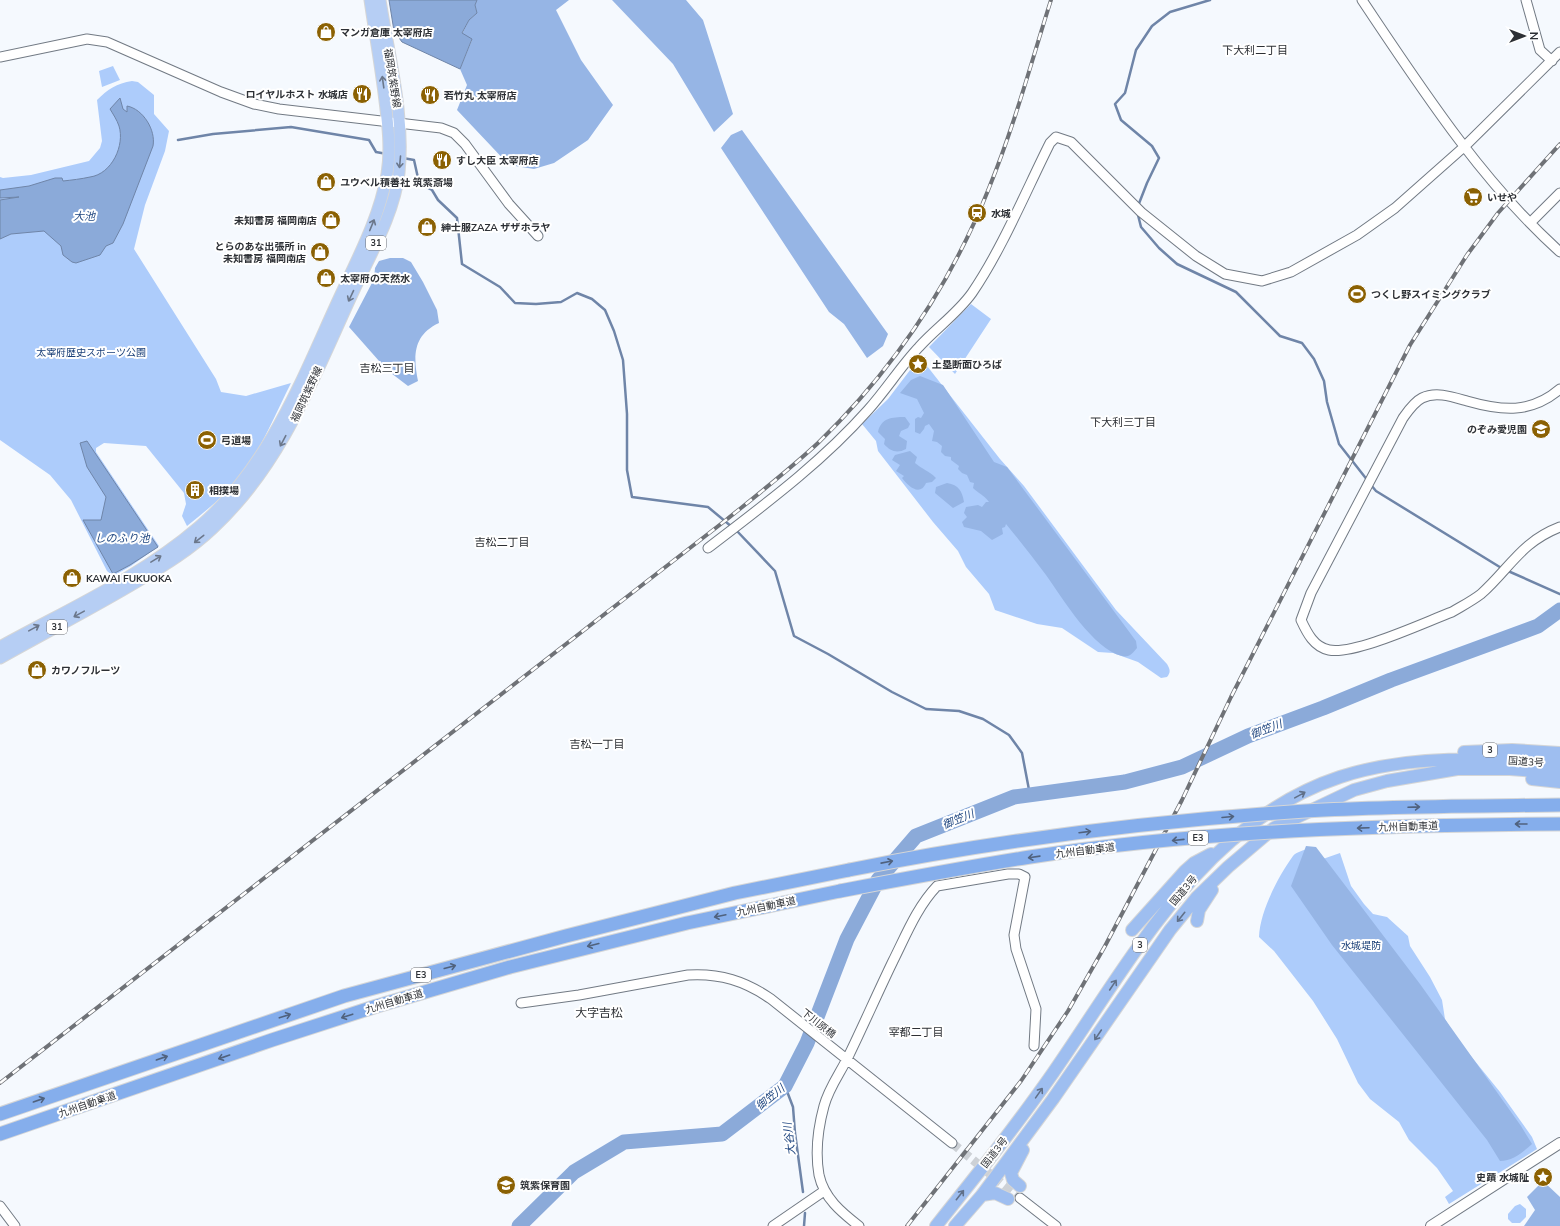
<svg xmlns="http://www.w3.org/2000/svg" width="1560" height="1226" font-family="Mulish,'Noto Sans JP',sans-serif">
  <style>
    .green { fill: #adccfb }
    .forest { fill: #96b5e5 }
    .water { fill: #8baad9; stroke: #6f85a8 }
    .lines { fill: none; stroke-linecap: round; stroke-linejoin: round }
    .stream { stroke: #6f85a8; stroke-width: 2.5 }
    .river { stroke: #8baad9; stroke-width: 15 }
    .tertiary-tunnel { stroke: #cdd1d6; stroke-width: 9; stroke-dasharray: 9 4.5; stroke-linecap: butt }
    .tertiary-casing { stroke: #727a84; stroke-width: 11 }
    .secondary-casing { stroke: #727a84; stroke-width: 12 }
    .primary-casing { stroke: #d5d6d7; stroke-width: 13 }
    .trunk-casing { stroke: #d5d6d7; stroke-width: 14 }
    .motorway-casing { stroke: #d5d6d7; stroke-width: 15 }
    .tertiary { stroke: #fff; stroke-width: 9 }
    .secondary { stroke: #fff; stroke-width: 10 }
    .primary { stroke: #b6cef4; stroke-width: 11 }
    .trunk { stroke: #9ebef0; stroke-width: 12 }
    .motorway { stroke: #85aeec; stroke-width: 13 }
    .rail-casing { stroke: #6f7277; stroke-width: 4 }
    .rail { stroke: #fff; stroke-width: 2.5; stroke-dasharray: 8; stroke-linecap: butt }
    .motorway-bridge-casing { stroke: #d5d6d7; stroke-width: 15; stroke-linecap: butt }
    .motorway-bridge { stroke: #85aeec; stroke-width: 13 }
    .oneway { stroke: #6b778b }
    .oneway2 { stroke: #607089 }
    .oneway3 { stroke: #50627e }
    .labels { text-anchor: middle; stroke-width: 4; stroke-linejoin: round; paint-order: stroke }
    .shield { fill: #fff; stroke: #6c6e72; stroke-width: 1 }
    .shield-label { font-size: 9px; font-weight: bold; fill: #2d3035 }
    .poi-label { font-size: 10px; font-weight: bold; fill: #2d3035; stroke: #fff; text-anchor: start }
    .street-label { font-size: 10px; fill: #2d3035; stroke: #fff }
    .park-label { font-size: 10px; fill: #173d76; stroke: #fff }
    .neighbourhood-label { font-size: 11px; fill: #2d3035; stroke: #fff }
    .water-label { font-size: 11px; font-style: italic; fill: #204781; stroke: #fff }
    .quarter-label { font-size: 12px; fill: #2d3035; stroke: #fff }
  </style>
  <rect width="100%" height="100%" fill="#f5f9fe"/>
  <path class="green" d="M 113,66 L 120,80 L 102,87 L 99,71 Z
    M 132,81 L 138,82 L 154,95 L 154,114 L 169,131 L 165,151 L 145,205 L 134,249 L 216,379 L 221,392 L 246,396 L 291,383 C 275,415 261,450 239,478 C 224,496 206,511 187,526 L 182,516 L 186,504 L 184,493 L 146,446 L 104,443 L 96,448 L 96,452 L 159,546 L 131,566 L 113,576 L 107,571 L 71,500 L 50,475 L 0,440 L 0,177 L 3,178 L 31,175 L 89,161 L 100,148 L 102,141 L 97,100 C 107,90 117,83 132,81 Z
    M 971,304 L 991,319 L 955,374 L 929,347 Z
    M 920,357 L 1000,459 L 1024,486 L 1116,610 L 1167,664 C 1170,669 1171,672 1167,677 L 1161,678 L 1138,662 L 1113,653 L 1098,652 L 1062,628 L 1037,624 L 995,610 L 989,594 L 966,567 L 958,551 L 933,522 L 878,451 L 876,441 L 862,424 L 888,399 Z
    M 1310,848 L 1320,860 L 1340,853 L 1351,886 L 1364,904 L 1373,914 L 1387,917 L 1408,936 L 1410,946 L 1430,977 L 1442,1000 L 1445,1019 L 1457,1039 L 1500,1092 L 1532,1137 L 1537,1149 L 1449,1204 L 1445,1197 L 1453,1191 L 1437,1168 L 1409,1140 L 1399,1122 L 1370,1099 L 1358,1083 L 1337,1039 L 1313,1001 L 1274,951 L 1259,937 C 1260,911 1278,877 1293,856 C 1296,852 1305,850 1310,848 Z
    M 1520,1204 L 1526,1209 L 1526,1217 L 1520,1223 L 1512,1223 L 1508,1219 L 1508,1214 L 1515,1206 Z"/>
  <path class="forest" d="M 477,0 L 569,0 L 556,10 L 581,60 L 613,105 L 588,140 L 554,163 L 534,169 L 509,165 L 457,110 L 467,85 L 460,69 L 472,40 L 462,34 L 469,20 L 477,13 L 475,5 Z
    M 612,0 L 686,0 L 703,20 L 733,114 L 714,132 L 673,64 Z
    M 742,130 L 888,334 L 883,346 L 867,358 L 844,324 L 829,312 L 721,148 L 731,135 Z
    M 390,258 L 403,258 L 411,262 L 423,282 L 437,310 L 439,323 C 413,335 413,356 418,381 L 408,386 L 387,370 L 349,327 L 374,279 L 375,268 L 379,261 Z
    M 920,376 L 943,385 L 994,462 L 1007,467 L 1136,641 L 1137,648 C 1133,653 1129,658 1122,656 C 1093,649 1063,599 1046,575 C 1033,558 1020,541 1006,524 L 1005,527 L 1002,528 L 1003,534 L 992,540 L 981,531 L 964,527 L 962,522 L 967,517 L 964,513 L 966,507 L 978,505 L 982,507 L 986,502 L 989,502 C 983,494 979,494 973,488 L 974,483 L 970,482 L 967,475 L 962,473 L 958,469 L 959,466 L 951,460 L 951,457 L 945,456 L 941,452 L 942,446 L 937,442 L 932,441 L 934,431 L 929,424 L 925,426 L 924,429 L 920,434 L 915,432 L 915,419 L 918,417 L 921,418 L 924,413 L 917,399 L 900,393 L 911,380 Z
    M 905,417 L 910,424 L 908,428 L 901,431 L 899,436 L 907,441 L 906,449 C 897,454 890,451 884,444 L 885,439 L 878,432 C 881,418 892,417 905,417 Z
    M 910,451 L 917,457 L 915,463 C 922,469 929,471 936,478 L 932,482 L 926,483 C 920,497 908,486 902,478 L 904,476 L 896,471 L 900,465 L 892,460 L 895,455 Z
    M 947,483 C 959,485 962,491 964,502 L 953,508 L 935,493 L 936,487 Z
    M 1306,846 L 1316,847 L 1420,984 L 1521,1126 L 1532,1144 C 1523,1152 1513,1161 1500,1161 L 1487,1140 L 1332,945 L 1291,886 Z
    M 1543,1181 L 1560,1197 L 1560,1226 L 1524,1226 L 1535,1210 L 1527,1197 Z"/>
  <path class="water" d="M 389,0 L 477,0 L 475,5 L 477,13 L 469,20 L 462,33 L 472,39 L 460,69 L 402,42 L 394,31 Z
    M 120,98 L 123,109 L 127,112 L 127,106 C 143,109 156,130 153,146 L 123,224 L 113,243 L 106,246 L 100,255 L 76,263 L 72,262 L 63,255 L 61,246 L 44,231 L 11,234 L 0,239 L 0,200 L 19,197 L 0,198 L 0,190 L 29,186 L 55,178 L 62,178 L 63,181 C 72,180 81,179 90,177 C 112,174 125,145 119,126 C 117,120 113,114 110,109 Z
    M 87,441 L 158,547 L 130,565 L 113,574 L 83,520 L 101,520 L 106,497 L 87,467 L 80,443 Z"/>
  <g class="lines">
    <path class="stream" d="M 178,140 L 213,134 L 291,127 L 369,140 L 376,152 L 387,154
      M 403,158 L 414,160 L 418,178 L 422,185 L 432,190 L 438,200 L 457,218 L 462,264 L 500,287 L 515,303 L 536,304 L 561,302 L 577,293 L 592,299 L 605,310 L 614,331 L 623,360 L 627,414 L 627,470 L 632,497 L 708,507 L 732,527
      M 1138,206 L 1147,183 L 1159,158 L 1152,146 L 1121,120 L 1115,104 L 1125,93 L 1136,50 L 1152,26 L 1170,12 L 1210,0
      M 1137,211 L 1141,227 L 1159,248 L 1177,264 L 1236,292 L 1280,336 L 1302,343 L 1314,359 L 1324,381 L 1327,402 L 1339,444 L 1368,481
      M 1371,485 L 1376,491 L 1503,569
      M 736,530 L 775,571 L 794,636 L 828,654 L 892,692 L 926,709 L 959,711 L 983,719 L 1009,735 L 1022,753 L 1030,795
      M 1508,571 L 1560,594
      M 785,1086 L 793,1107 L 795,1133 L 803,1192
      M 804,1226 L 805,1213"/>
    <path class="river" d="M 519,1226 L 574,1172 L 624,1142 L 722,1134 L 785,1086 L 807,1043 L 847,939 L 878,880 L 916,836 L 1014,797 L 1125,782 L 1182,767 L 1248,736 L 1323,708 L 1391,680 L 1538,626 L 1560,610"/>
    <path class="tertiary-tunnel" d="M 952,1143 L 1020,1198"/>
    <g class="tertiary-casing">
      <path id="tertiary" d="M 1362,0 C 1421,88 1481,181 1560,252
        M 1526,0 L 1540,50 L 1552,61
        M 0,57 L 87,39 L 107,42 L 221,92 L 254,104 L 279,109 L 441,128 L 454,133 L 465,144 L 509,204 L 538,236
        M 1530,223 L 1560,193
        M 1560,389 C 1531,414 1502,411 1467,401 C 1453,397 1436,391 1422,398 C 1414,402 1408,411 1403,418 L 1311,593 L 1301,620 C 1307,633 1314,647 1329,650 C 1355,655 1425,622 1452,612 C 1462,606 1472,601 1481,594 C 1510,568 1521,542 1560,527
        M 708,548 C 764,505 821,463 868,410 C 886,390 901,366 919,347 C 936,328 957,314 972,293 C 1002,249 1026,191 1050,143 L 1056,137 L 1071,142 L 1141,212 L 1196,256 L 1225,274 L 1262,281 L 1291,272 L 1357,235 L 1395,208 L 1465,146 L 1560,52
        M 521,1003 L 579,995 L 688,975 C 720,973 745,981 771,999 L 952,1143
        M 1020,1198 L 1056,1226
        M 0,1206 L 15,1226
        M 773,1226 L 824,1191
        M 859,1226 C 841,1212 824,1198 819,1175 C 815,1152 818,1128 824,1106 C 829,1087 841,1072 849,1055 C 864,1024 878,992 893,961 C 906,935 917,907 937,886 L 1008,874 L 1019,874 L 1025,877 L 1014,935 L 1016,949 L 1036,1009 L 1034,1046"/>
    </g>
    <g class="secondary-casing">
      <path id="secondary" d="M 1431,1226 L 1560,1143"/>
    </g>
    <g class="primary-casing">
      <path id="primary" d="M 0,647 C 67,610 141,577 199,527 C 268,468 300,384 337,303 C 356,261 379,220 387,174 C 391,150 388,125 385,101 C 381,67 375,34 370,0
        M 0,658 C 46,632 93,608 138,581 C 165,565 191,549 213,528 C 283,463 315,374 354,290 C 371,253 394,214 399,173 C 405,115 389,57 380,0"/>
    </g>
    <g class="trunk-casing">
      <path id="trunk" d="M 1464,752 L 1512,750 L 1560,753
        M 1532,779 L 1560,782
        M 1197,921 L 1199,910 L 1212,890
        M 1132,930 L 1185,871 L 1194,863 L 1211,854
        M 1020,1186 L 1013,1180 L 1011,1173 L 1023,1150
        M 982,1195 L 995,1193 L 1008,1199
        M 936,1226 C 976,1176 1016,1126 1053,1073 C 1130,962 1203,822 1340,777 C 1411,754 1486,758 1560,764
        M 955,1226 L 982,1195 L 1053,1099 L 1170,930 L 1197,897 L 1228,867 L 1274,828 L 1354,790 L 1387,781 L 1457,769 L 1510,769 L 1560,773"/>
    </g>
    <g class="motorway-casing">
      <path id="motorway" d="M 0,1114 L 344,996 L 566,936 L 735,893 L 849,870
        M 0,1134 L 272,1040 L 377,1006 L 510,967 L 687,923 L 840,891"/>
    </g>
    <use href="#tertiary" class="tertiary"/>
    <use href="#secondary" class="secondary"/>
    <use href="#primary" class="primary"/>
    <use href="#trunk" class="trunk"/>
    <use href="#motorway" class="motorway"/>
    <g class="rail-casing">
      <path id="rail" d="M 0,1083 L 726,520 C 757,495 789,470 818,443 C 892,371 951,284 989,188 C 1014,127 1031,63 1051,0
        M 907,1226 L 1021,1081 L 1068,1011 L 1105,946 L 1182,800 L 1231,697 L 1410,345 L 1467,255 L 1498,213 L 1560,144"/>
    </g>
    <use href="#rail" class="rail"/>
    <g class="motorway-bridge-casing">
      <path id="motorway-bridge" d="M 849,870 C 999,840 1152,821 1305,811 C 1390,806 1475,806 1560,805
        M 840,891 C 903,879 967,867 1030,857 C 1205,830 1383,825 1560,824"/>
    </g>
    <use href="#motorway-bridge" class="motorway-bridge"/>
  </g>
  <defs><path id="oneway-shaft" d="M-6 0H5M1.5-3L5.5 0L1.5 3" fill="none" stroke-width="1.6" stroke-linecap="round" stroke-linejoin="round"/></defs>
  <g class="oneway">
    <use href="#oneway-shaft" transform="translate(383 82) rotate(-98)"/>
    <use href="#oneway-shaft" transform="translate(400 162) rotate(95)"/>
    <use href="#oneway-shaft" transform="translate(372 225) rotate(-68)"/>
    <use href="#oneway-shaft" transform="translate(351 296) rotate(115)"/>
    <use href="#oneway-shaft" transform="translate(283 441) rotate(118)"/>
    <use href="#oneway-shaft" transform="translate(199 539) rotate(142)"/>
    <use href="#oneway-shaft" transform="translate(156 559) rotate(-31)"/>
    <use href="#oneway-shaft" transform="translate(79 614) rotate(151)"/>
    <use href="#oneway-shaft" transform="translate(34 628) rotate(-29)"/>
  </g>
  <g class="oneway2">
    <use href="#oneway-shaft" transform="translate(1300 795) rotate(-29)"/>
    <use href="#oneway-shaft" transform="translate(1181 917) rotate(129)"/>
    <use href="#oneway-shaft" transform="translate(1113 985) rotate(-56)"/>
    <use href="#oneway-shaft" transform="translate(1098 1035) rotate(124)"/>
    <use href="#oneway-shaft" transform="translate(1039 1093) rotate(-55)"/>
    <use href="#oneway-shaft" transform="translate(960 1195) rotate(-52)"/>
  </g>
  <g class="oneway3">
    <use href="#oneway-shaft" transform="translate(1414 807) rotate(-2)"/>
    <use href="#oneway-shaft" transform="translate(1228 817) rotate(-5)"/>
    <use href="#oneway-shaft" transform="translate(1521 824) rotate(180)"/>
    <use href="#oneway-shaft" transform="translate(1363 828) rotate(178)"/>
    <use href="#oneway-shaft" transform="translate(1085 832) rotate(-7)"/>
    <use href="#oneway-shaft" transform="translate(1178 840) rotate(174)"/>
    <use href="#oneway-shaft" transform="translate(1034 857) rotate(172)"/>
    <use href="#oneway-shaft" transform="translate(887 862) rotate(-11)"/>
    <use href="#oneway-shaft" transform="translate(720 916) rotate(168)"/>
    <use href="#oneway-shaft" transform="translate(593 945) rotate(166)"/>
    <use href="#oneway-shaft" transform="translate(450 967) rotate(-15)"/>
    <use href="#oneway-shaft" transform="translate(285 1016) rotate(-18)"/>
    <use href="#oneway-shaft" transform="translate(347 1016) rotate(162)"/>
    <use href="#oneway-shaft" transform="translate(224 1057) rotate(161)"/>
    <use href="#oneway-shaft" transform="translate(162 1058) rotate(-19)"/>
    <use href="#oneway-shaft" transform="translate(39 1100) rotate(-19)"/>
  </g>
  <defs>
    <g id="shop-disc" transform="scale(1)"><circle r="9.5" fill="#8b6103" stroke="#fff"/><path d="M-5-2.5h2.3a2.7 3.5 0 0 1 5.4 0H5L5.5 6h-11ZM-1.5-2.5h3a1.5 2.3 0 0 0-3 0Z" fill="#fff"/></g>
    <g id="restaurant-disc" transform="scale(1)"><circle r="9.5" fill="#8b6103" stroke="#fff"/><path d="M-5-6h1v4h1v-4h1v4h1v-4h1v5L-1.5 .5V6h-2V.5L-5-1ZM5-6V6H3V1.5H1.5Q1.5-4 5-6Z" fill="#fff"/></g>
    <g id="supermarket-disc" transform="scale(1)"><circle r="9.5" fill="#8b6103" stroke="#fff"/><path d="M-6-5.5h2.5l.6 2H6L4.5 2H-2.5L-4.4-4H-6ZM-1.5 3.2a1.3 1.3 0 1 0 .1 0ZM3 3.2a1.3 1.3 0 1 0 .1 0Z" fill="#fff"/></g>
    <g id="station-disc" transform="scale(1)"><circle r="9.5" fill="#8b6103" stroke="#fff"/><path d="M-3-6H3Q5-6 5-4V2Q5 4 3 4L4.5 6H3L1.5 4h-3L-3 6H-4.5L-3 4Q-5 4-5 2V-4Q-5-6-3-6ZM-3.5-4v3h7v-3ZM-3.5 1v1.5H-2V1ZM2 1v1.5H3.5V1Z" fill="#fff"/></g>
    <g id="stadium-disc" transform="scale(1)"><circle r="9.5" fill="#8b6103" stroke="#fff"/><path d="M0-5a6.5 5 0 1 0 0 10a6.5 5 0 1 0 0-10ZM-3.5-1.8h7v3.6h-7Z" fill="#fff"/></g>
    <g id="sight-disc" transform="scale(1)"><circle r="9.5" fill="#8b6103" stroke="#fff"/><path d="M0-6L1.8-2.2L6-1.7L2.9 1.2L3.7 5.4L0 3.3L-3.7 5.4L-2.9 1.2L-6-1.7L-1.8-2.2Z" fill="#fff"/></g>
    <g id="school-disc" transform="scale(1)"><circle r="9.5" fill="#8b6103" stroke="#fff"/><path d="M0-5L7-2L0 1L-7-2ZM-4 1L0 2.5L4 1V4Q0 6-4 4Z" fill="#fff"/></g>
    <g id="building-disc" transform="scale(1)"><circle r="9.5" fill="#8b6103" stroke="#fff"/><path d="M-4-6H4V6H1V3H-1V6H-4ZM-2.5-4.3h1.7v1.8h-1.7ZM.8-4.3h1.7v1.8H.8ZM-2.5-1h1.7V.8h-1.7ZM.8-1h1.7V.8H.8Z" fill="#fff"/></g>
  </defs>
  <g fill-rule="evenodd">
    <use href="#shop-disc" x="326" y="32"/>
    <use href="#restaurant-disc" x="362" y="94"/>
    <use href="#restaurant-disc" x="430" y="95"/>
    <use href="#restaurant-disc" x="442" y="160"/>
    <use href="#shop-disc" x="326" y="182"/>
    <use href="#supermarket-disc" x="1473" y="197"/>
    <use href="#station-disc" x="977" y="213"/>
    <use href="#shop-disc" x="331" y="220"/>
    <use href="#shop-disc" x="427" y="227"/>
    <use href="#shop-disc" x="320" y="252"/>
    <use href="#shop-disc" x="326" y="278"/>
    <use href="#stadium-disc" x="1357" y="294"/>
    <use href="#sight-disc" x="918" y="364"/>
    <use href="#school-disc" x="1541" y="429"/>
    <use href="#stadium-disc" x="207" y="440"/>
    <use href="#building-disc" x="195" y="490"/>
    <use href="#shop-disc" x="72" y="578"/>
    <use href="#shop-disc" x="37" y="670"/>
    <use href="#sight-disc" x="1543" y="1177"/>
    <use href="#school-disc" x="506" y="1185"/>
  </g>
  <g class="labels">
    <g class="shield">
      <rect x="366" y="236" width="20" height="14" rx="3"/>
      <rect x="47" y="620" width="20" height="14" rx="3"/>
      <rect x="1483" y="743" width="14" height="14" rx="3"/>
      <rect x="1188" y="831" width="20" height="14" rx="3"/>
      <rect x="1133" y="938" width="14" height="14" rx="3"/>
      <rect x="411" y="968" width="20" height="14" rx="3"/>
    </g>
    <g class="shield-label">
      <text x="376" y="246">31</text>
      <text x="57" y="630">31</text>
      <text x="1490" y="753">3</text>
      <text x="1198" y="841">E3</text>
      <text x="1140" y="948">3</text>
      <text x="421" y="978">E3</text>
    </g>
    <g class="poi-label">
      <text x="340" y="36">マンガ倉庫 太宰府店</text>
      <text x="348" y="98" text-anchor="end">ロイヤルホスト 水城店</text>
      <text x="444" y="99">若竹丸 太宰府店</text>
      <text x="456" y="164">すし大臣 太宰府店</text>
      <text x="340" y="186">ユウベル積善社 筑紫斎場</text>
      <text x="1487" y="201">いせや</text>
      <text x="991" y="217">水城</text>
      <text x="317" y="224" text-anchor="end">未知書房 福岡南店</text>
      <text x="441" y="231">紳士服ZAZA ザザホラヤ</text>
      <text x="306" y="250" text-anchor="end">とらのあな出張所 in<tspan x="306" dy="12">未知書房 福岡南店</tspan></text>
      <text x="340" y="282">太宰府の天然水</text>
      <text x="1371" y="298">つくし野スイミングクラブ</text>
      <text x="932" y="368">土塁断面ひろば</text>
      <text x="1527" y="433" text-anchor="end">のぞみ愛児園</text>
      <text x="221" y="444">弓道場</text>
      <text x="209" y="494">相撲場</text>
      <text x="86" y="582">KAWAI FUKUOKA</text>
      <text x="51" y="674">カワノフルーツ</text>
      <text x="1529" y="1181" text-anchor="end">史蹟 水城阯</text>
      <text x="520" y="1189">筑紫保育園</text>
    </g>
    <g class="street-label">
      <text transform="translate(393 78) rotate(81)" y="4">福岡筑紫野線</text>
      <text transform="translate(306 394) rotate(-65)" y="4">福岡筑紫野線</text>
      <text transform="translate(1526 761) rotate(4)" y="4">国道3号</text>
      <text transform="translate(1408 826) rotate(-2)" y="4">九州自動車道</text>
      <text transform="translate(1085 850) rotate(-7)" y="4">九州自動車道</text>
      <text transform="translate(1183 890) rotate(-50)" y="4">国道3号</text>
      <text transform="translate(766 906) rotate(-12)" y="4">九州自動車道</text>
      <text transform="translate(394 1001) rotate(-17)" y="4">九州自動車道</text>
      <text transform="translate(819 1023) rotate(38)" y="4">下川原橋</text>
      <text transform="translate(87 1104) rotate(-19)" y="4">九州自動車道</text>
      <text transform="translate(994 1152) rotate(-52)" y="4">国道3号</text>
    </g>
    <g class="park-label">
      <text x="91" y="356">太宰府歴史スポーツ公園</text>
      <text x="1361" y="949">水城堤防</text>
    </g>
    <g class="neighbourhood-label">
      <text x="1255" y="54">下大利二丁目</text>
      <text x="387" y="372">吉松三丁目</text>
      <text x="1123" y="426">下大利三丁目</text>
      <text x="502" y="546">吉松二丁目</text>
      <text x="597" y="748">吉松一丁目</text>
      <text x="916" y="1036">宰都二丁目</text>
    </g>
    <g class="water-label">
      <text x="84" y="220">大池</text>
      <text x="122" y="542">しのふり池</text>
      <text transform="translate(1266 729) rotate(-21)" y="4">御笠川</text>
      <text transform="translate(958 819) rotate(-22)" y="4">御笠川</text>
      <text transform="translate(770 1097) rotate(-39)" y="4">御笠川</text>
      <text transform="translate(789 1139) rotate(-97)" y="4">大谷川</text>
    </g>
    <g class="quarter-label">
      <text x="599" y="1017">大字吉松</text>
    </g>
  </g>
  <g transform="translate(1524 36) rotate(90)" stroke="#ffffff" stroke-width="3" paint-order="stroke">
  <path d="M0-3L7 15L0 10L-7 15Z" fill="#2d3035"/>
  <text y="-6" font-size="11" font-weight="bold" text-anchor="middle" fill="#2d3035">N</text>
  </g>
</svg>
